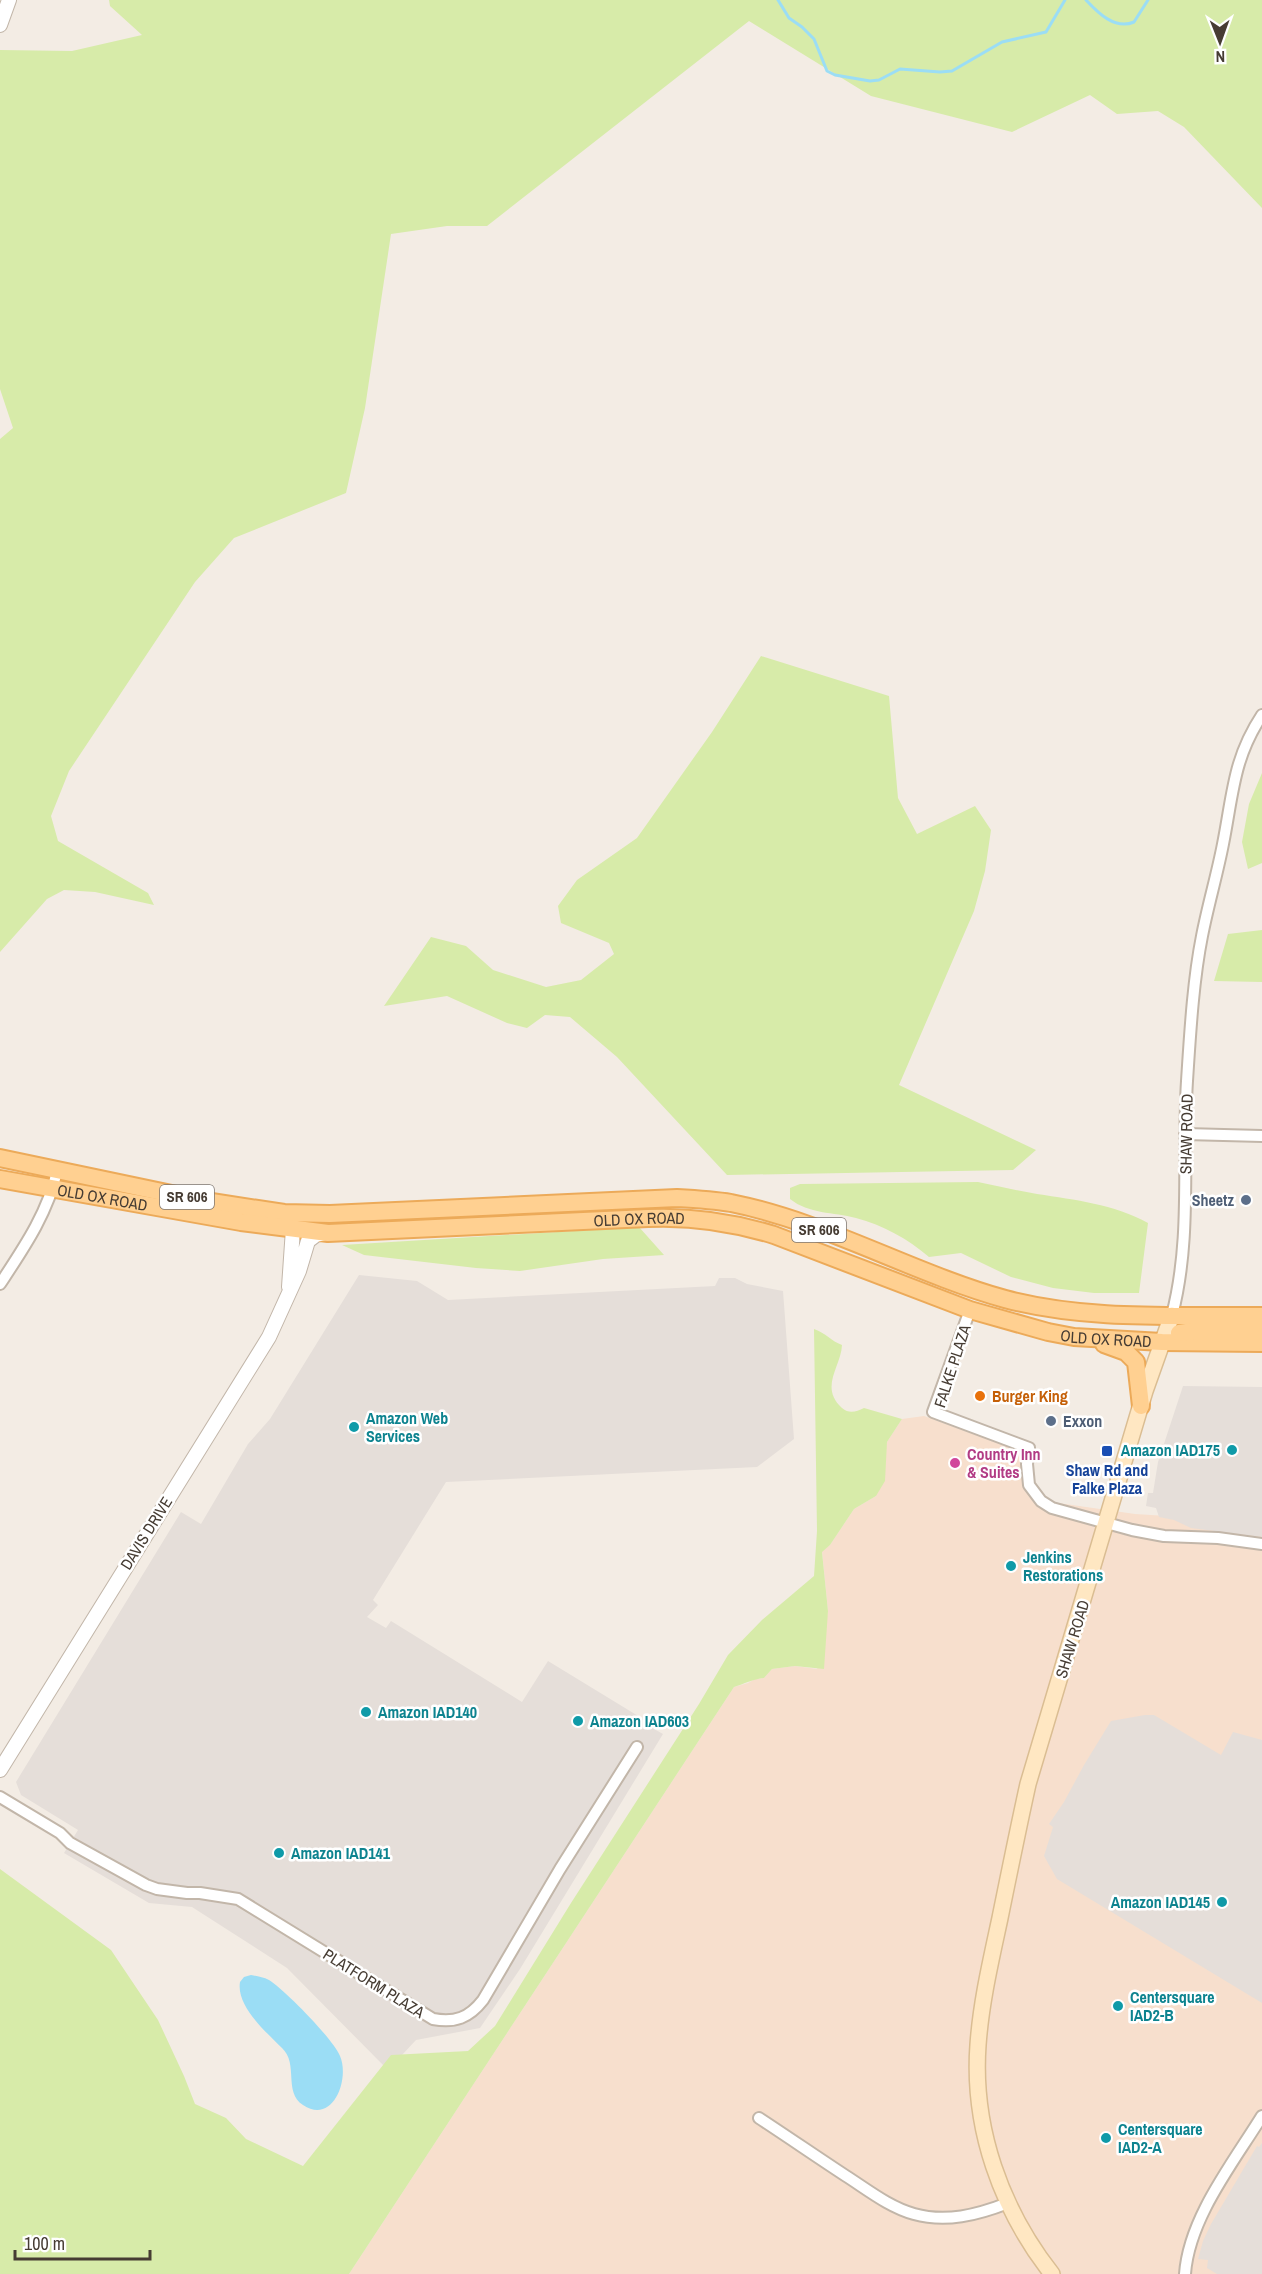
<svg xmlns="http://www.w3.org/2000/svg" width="1262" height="2274" font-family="'Archivo Narrow',sans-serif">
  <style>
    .commercial { fill: #f7dfcd }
    .industrial { fill: #e5ded9 }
    .green { fill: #d7eba9 }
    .water { fill: #9bddf5 }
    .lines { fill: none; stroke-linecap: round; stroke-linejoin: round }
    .stream { stroke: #9bddf5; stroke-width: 3 }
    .minor-casing { stroke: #c2b6a9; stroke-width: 14 }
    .tertiary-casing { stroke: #c2b6a9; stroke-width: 16 }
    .secondary-casing { stroke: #dabd92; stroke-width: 18 }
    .primary-casing { stroke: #ecaa59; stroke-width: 20 }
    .minor { stroke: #fff; stroke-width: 10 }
    .tertiary { stroke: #fff; stroke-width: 14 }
    .secondary { stroke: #ffe7c2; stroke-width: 15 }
    .primary { stroke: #ffd091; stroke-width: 16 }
    .service-dot { fill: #5c6f8a; stroke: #fff; stroke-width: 2 }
    .food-dot { fill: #e8710a; stroke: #fff; stroke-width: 2 }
    .culture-dot { fill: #0f9aa8; stroke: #fff; stroke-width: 2 }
    .transit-dot { fill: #1a4fb4; stroke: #fff; stroke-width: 2 }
    .hotel-dot { fill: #d1479c; stroke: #fff; stroke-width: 2 }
    .labels { text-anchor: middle; stroke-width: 5; stroke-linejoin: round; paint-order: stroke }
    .shield { fill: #fff; stroke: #7e7670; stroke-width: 1.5 }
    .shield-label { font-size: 15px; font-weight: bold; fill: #463c33 }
    .street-label { font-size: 16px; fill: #463c33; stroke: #fff }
    .service-label { font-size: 16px; font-weight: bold; fill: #4e5e75; stroke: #fff; text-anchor: end }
    .food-label { font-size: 16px; font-weight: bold; fill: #c56008; stroke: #fff; text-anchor: start }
    .culture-label { font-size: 16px; font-weight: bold; fill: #0d838f; stroke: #fff; text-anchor: start }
    .hotel-label { font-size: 16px; font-weight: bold; fill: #b23c85; stroke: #fff; text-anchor: start }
    .transit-label { font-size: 16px; font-weight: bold; fill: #164399; stroke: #fff }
  </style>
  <rect width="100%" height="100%" fill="#f3ece4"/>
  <path class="commercial" d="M 924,1416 L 1031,1455 L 1034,1481 L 1038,1489 L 1048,1499 L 1058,1503 L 1135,1514 L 1262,1522 L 1262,2274 L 349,2274 L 734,1687 L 748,1683 L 755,1679 L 764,1678 L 772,1669 L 795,1666 L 817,1669 L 828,1611 L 822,1551 L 830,1545 L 854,1509 L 876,1496 L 887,1442 L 902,1419 Z"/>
  <path class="industrial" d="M 359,1275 L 417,1281 L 448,1300 L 715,1286 L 719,1278 L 735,1278 L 747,1284 L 783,1291 L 794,1439 L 757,1467 L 446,1482 L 373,1600 L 378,1605 L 367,1617 L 386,1628 L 391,1621 L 522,1702 L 548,1661 L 648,1722 L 647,1725 L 663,1734 L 520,1969 L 480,2028 L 416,2040 L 388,2070 L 287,1968 L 192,1907 L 149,1903 L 64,1853 L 78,1830 L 21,1795 L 16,1782 L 181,1512 L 201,1524 L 248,1444 L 270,1419 Z
    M 1183,1386 L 1262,1387 L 1262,1537 L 1191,1528 L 1174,1520 L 1159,1517 L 1156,1508 L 1146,1506 L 1148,1493 L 1153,1493 L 1158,1462 Z
    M 1145,1715 L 1154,1715 L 1221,1755 L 1233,1732 L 1262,1740 L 1262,2003 L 1057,1879 L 1044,1856 L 1053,1827 L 1049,1824 L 1064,1802 L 1084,1765 L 1111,1721 Z
    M 1262,2143 L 1262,2274 L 1217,2274 L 1207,2268 L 1208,2260 L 1198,2259 L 1203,2241 L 1211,2224 L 1257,2146 L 1259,2147 Z"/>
  <path class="green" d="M 109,0 L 1262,0 L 1262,208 L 1184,127 L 1158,111 L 1117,114 L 1090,95 L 1012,132 L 871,96 L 749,21 L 487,226 L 447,226 L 391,234 L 365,408 L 346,493 L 234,538 L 195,582 L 69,771 L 51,816 L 58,841 L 148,893 L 154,905 L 95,892 L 64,890 L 47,899 L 0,952 L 0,439 L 13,428 L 0,389 L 0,50 L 72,51 L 142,35 L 110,6 Z
    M 761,656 L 889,696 L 898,798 L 917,834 L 975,806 L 991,830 L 985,871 L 974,911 L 899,1085 L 1036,1150 L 1013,1170 L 727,1175 L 617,1057 L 570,1017 L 545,1015 L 527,1028 L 507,1023 L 447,996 L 384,1006 L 431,937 L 466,946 L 493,970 L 546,987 L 581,980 L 614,954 L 609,943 L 561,923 L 558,906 L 577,880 L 637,838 L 712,732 Z
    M 1262,773 L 1262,863 L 1248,869 L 1242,842 L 1249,804 Z
    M 1262,930 L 1262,982 L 1214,981 L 1228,934 Z
    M 978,1182 C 998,1186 1018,1191 1037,1194 C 1076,1200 1113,1204 1148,1223 L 1139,1293 L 1094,1293 L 1053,1288 L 1011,1277 L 961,1253 L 929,1257 C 908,1239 883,1225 856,1218 C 833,1212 809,1214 790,1199 L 790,1188 L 800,1184 Z
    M 639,1227 L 664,1255 L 603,1259 L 520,1271 L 476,1268 L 364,1255 L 342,1245 Z
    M 814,1329 C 826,1333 831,1341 842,1345 C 841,1367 819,1387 842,1408 C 849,1414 856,1412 864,1408 L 902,1419 L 887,1442 L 885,1481 L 876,1496 L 854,1509 L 830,1545 L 822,1552 L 828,1611 L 824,1669 L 795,1666 L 772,1669 L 764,1678 C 753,1679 744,1684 734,1687 L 349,2274 L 0,2274 L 0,1869 L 111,1950 L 158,2020 L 184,2076 L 195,2104 L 226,2118 L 246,2139 L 303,2166 L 391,2055 L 468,2051 L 495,2026 L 571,1903 L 699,1704 L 728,1655 L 762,1620 L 814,1576 L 817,1531 Z"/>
  <path class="water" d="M 251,1975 C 257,1976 263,1977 269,1980 C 285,1990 333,2039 340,2056 C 350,2079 333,2125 303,2105 C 283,2092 299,2064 282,2048 C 266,2032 236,2006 240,1982 L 244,1977 Z"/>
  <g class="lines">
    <path class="stream" d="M 778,0 L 789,18 L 802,27 L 814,39 L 827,71 L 835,75 L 870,81 L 879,80 L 900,69 L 940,72 L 952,71 L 1002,42 L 1046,32 L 1065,0
      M 1086,0 C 1098,13 1115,30 1134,22 L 1148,0"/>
    <g class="minor-casing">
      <path id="minor" d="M 1185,1134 L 1262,1136
        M 0,1284 C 23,1249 48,1213 57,1171
        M 970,1310 L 933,1412 L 1029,1448 L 1027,1464 L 1029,1485 L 1041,1501 L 1052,1508 L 1132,1530 L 1164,1536 L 1218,1538 L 1262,1544
        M 1172,1315 C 1192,1239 1182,1159 1187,1081 C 1190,1035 1193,981 1202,936 C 1208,905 1217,875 1223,844 C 1233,794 1233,759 1262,715
        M 0,1797 L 60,1833 L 70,1843 L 146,1885 L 157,1889 L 187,1893 L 200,1893 L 238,1899 L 433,2019 C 455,2023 469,2018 483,2000 L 560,1869 L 637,1747
        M 759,2118 C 788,2137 817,2157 846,2176 C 868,2190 889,2207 914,2214 C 946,2223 977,2215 1008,2203
        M 1185,2274 C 1189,2218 1233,2163 1262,2116"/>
    </g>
    <g class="tertiary-casing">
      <path id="tertiary" d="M 0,25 L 9,0
        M 289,1287 L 293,1229
        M 0,1770 L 269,1337 L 299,1271 L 308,1241 L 316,1235 L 326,1233"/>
    </g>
    <g class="secondary-casing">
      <path id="secondary" d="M 1052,2274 C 1001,2209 972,2128 978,2045 C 981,2002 991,1960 1000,1918 C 1009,1874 1018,1829 1028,1784 L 1145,1391 L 1172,1315"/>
    </g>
    <g class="primary-casing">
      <g id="primary">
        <path d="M 0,1158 L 205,1201 L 284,1213 L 330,1214 L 677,1198 C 695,1199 713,1200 731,1203 C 826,1222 912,1273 1005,1299 C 1088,1321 1177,1315 1262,1316"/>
        <path id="s1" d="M 0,1179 L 241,1222 L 328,1233 L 648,1218 C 692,1216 732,1222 774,1235 L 970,1310 L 1048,1332 L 1074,1337 L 1162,1342 L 1262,1343"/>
        <path d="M 1179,1333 L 1194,1331 L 1262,1331"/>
        <path d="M 1104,1344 L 1126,1352 L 1136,1362 L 1141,1406"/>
      </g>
    </g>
    <use href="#minor" class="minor"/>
    <use href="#tertiary" class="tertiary"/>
    <use href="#secondary" class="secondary"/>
    <use href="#primary" class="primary"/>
  </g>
  <g class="service-dot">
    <circle cx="1246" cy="1200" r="6"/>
    <circle cx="1051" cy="1421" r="6"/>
  </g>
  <circle class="food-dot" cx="980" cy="1396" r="6"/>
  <g class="culture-dot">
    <circle cx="354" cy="1427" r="6"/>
    <circle cx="1232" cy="1450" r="6"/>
    <circle cx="1011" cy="1566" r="6"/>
    <circle cx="366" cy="1712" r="6"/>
    <circle cx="578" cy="1721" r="6"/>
    <circle cx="279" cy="1853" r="6"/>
    <circle cx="1222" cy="1902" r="6"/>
    <circle cx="1118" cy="2006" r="6"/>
    <circle cx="1106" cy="2138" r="6"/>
  </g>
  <rect class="transit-dot" x="1101" y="1445" width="12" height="12" rx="3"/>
  <circle class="hotel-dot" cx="955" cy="1463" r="6"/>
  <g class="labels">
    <g class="shield">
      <rect x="160" y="1185" width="54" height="24" rx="4.5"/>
      <rect x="792" y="1218" width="54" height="24" rx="4.5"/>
    </g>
    <g class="shield-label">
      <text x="187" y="1202">SR 606</text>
      <text x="819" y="1235">SR 606</text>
    </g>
    <g class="street-label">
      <text transform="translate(1186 1134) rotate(-89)" y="6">SHAW ROAD</text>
      <text dy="6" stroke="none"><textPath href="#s1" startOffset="104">OLD OX ROAD</textPath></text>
      <text dy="6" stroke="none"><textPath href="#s1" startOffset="644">OLD OX ROAD</textPath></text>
      <text dy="6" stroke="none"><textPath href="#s1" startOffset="1130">OLD OX ROAD</textPath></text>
      <text transform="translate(952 1366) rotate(-72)" y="6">FALKE PLAZA</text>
      <text transform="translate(146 1533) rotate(-58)" y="6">DAVIS DRIVE</text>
      <text transform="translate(1072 1639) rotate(-73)" y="6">SHAW ROAD</text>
      <text transform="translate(374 1983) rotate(32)" y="6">PLATFORM PLAZA</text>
    </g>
    <g class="service-label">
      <text x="1234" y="1206">Sheetz</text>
      <text x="1063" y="1427" text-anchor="start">Exxon</text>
    </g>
    <g class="food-label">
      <text x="992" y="1402">Burger King</text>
    </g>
    <g class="culture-label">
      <text x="366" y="1424">Amazon Web<tspan x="366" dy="18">Services</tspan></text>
      <text x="1220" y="1456" text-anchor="end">Amazon IAD175</text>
      <text x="1023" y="1563">Jenkins<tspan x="1023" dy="18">Restorations</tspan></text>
      <text x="378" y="1718">Amazon IAD140</text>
      <text x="590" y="1727">Amazon IAD603</text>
      <text x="291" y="1859">Amazon IAD141</text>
      <text x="1210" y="1908" text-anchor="end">Amazon IAD145</text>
      <text x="1130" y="2003">Centersquare<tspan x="1130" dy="18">IAD2-B</tspan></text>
      <text x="1118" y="2135">Centersquare<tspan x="1118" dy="18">IAD2-A</tspan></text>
    </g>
    <g class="hotel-label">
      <text x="967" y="1460">Country Inn<tspan x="967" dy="18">&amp; Suites</tspan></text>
    </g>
    <g class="transit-label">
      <text x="1107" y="1476">Shaw Rd and<tspan x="1107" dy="18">Falke Plaza</tspan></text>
    </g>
  </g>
  <g transform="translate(1220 42) rotate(179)" stroke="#ffffff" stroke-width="4.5" paint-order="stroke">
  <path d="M0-4.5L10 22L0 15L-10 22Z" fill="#463c33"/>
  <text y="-9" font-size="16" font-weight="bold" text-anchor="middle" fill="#463c33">N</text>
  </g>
  <path d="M15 2250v9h135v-9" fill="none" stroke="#463c33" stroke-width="3"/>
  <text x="24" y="2250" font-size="18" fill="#463c33" stroke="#ffffff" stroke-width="4.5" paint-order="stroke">100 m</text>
</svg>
